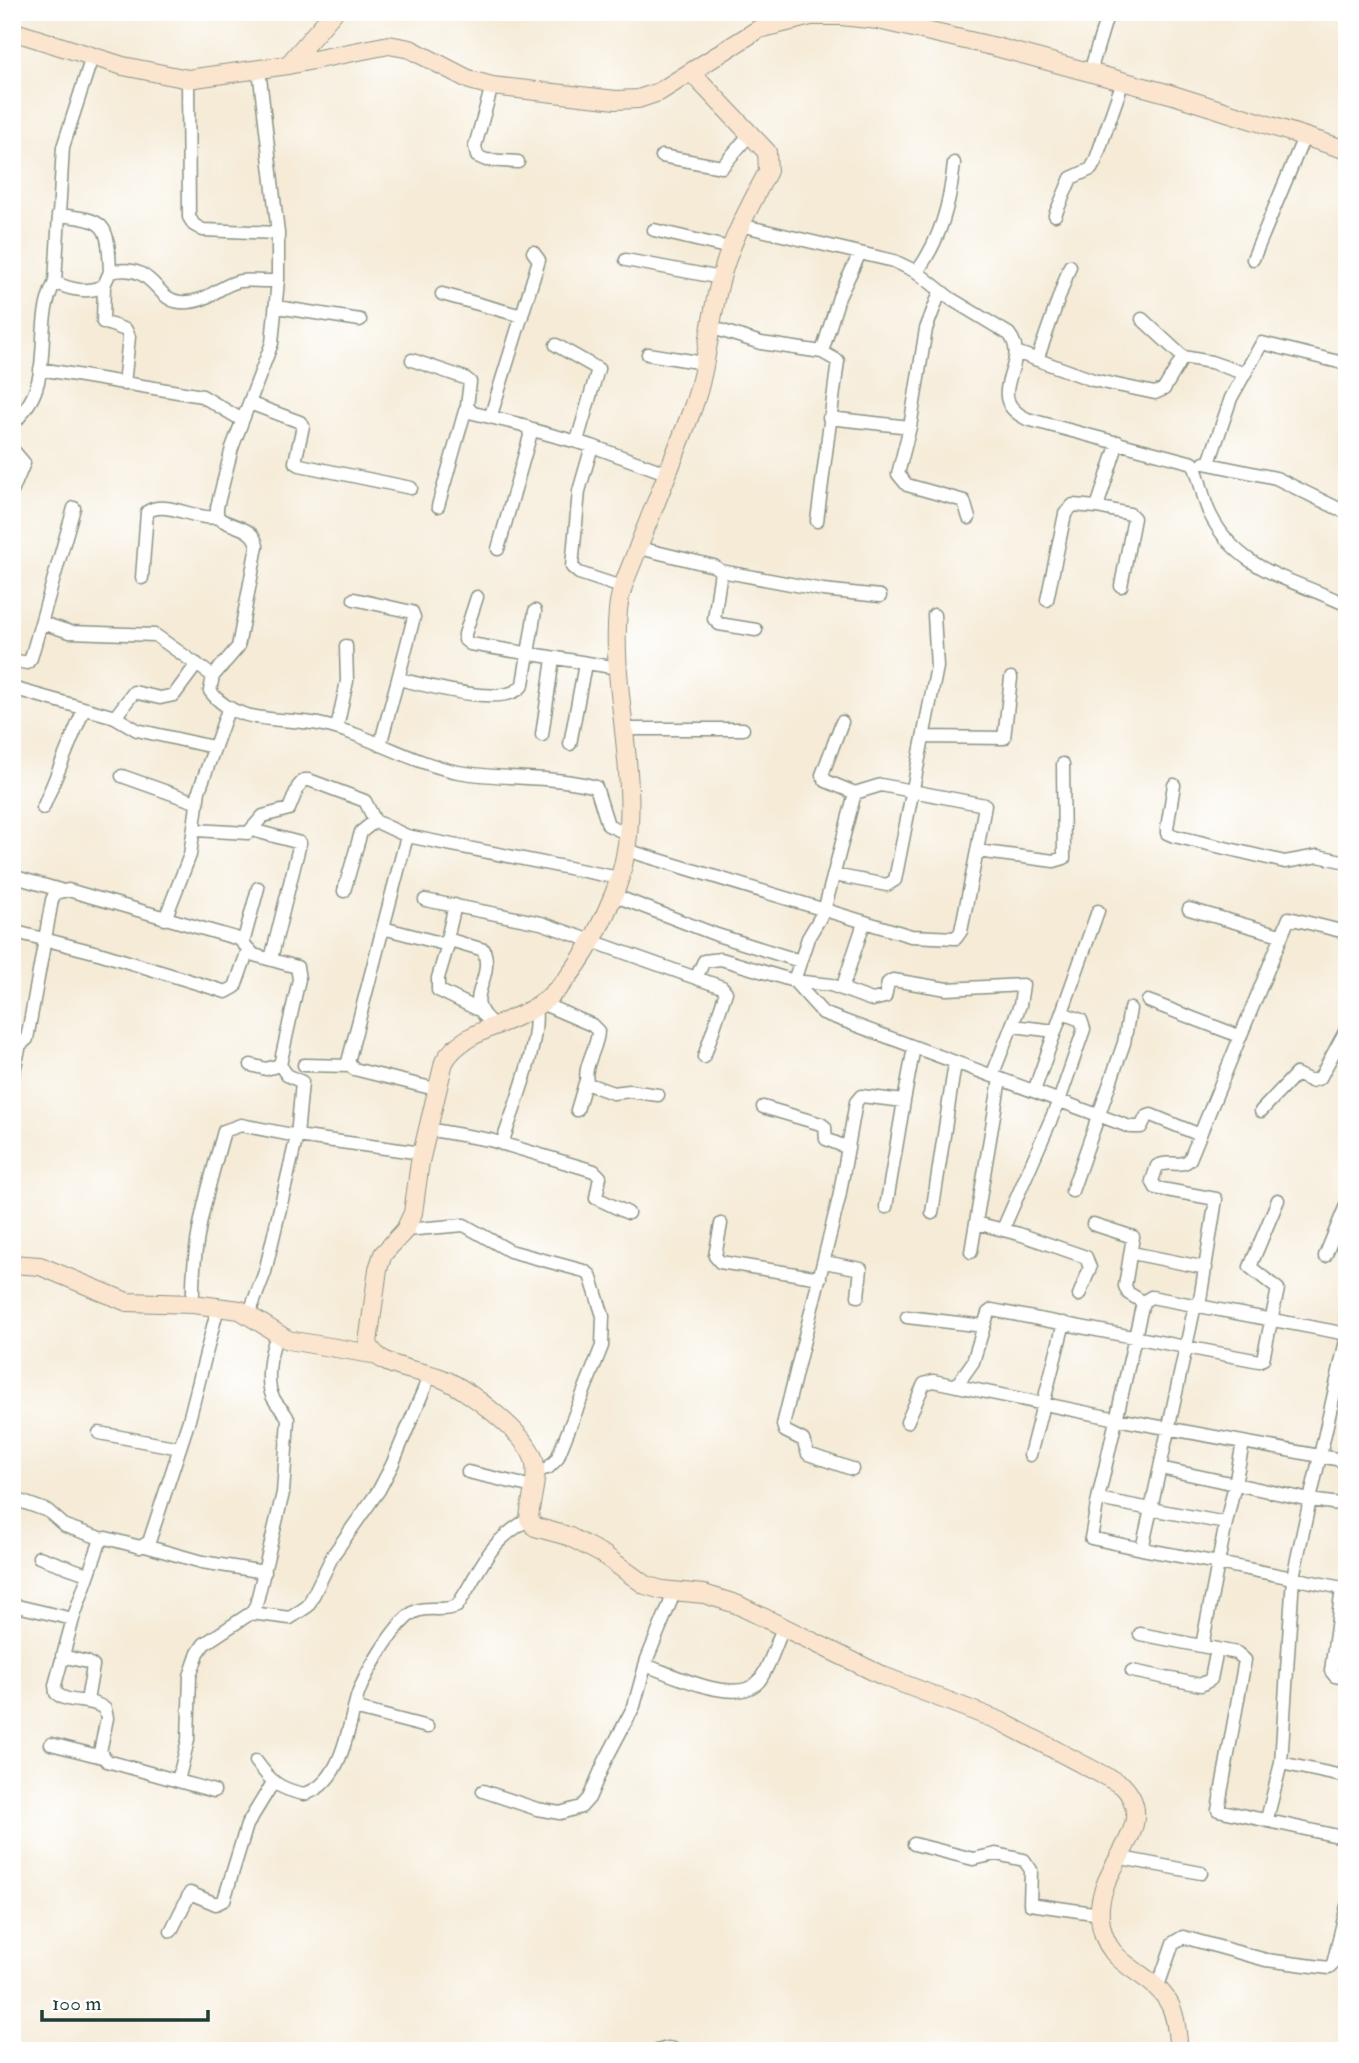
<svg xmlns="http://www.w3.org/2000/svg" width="1359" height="2063" font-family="'IM FELL Double Pica',serif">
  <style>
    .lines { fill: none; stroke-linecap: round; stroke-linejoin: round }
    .street-casing { stroke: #8a9486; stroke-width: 15 }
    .secondary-casing { stroke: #8a9486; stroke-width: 20 }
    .street { stroke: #fff; stroke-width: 12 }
    .secondary { stroke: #fbe5cf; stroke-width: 18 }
  </style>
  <rect width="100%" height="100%" fill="#fff"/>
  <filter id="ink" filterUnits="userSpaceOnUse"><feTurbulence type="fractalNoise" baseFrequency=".0143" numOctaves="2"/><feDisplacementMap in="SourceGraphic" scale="14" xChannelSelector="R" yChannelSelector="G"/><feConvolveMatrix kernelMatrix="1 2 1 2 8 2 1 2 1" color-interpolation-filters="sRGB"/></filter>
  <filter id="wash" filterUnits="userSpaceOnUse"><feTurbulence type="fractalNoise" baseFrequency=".00686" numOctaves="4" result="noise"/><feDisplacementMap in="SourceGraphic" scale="28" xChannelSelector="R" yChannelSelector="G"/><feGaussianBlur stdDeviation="1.57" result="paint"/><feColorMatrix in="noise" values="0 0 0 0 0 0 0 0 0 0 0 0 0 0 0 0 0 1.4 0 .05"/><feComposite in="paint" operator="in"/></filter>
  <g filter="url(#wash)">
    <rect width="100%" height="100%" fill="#f5ebd7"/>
  </g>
  <g filter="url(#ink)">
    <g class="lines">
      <g class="street-casing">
        <path id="street" d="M 92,57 L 63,147 L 55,282 C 69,290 91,294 104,285 L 110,272 C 156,262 154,300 180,302 C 209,304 216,286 240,281 C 253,279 265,283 278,280 L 278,233 L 259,69
          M 1090,72 L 1108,12
          M 188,79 L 189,217 L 194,225 L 203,230 L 278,233
          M 492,86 L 475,146 L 477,156 L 486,160 L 518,162
          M 662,156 L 722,167 L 750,134
          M 58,215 C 107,220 108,223 110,272
          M 1055,215 L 1071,178 L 1091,169 L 1095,162 L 1123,81
          M 740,225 L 894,261 L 917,272 L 951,299 L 1009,334 C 1033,363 980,396 1027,419 L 1193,463 C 1201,479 1202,498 1210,514 C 1239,573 1292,578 1347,605
          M 654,230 L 730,248
          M 1253,259 L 1304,137
          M 626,260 L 721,278
          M 917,272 C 941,238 950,204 954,163
          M 278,280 L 272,343 L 232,448 L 217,507 L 217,517 C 231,528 254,526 257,546 L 238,647 L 213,676 L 210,691 C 237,727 285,716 323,725 C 370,735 411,763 458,772 C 504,780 552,775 596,787 L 608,825 L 628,834
          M 104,285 L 103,322 L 126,330 L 129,337 L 124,384
          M 442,294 L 522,316
          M 277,307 L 360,320
          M 1142,319 L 1183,357
          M 710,327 L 761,343 L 822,352 L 838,361 L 817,521
          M 556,345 L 598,369 L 577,441
          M 822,352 L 839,297 L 860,253
          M 1016,352 L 1093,380 L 1155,393 L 1164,389 L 1183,357 L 1211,362 L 1243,373
          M 648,354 L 704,363
          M 412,360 L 465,378 L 470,382 L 467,406 L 471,411
          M 1037,360 L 1070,266
          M 40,369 L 202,396 L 242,420
          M 249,403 L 300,422 L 303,426 L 295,462 L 300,465 L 411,488
          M 491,415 L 539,260 L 533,252
          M 829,418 L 910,427 L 926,329 L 940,292
          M 12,426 C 20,416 29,406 34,394 C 49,357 36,318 55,282
          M 910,427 L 898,474 L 907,485 L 964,501 L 969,518
          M 529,429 L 592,446 L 666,473
          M 1118,442 L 1097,507 L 1130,514 L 1134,518 L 1121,586
          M 592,446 L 579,491 L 572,567 L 579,573 L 621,587
          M 12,449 L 24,463 L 12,492
          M 1204,463 L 1276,478 L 1347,513
          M 1209,463 L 1231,398 L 1262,343 L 1347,364
          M 438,506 L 465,411 L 523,425 L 529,429 L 530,436 L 498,549
          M 639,548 L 714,566 L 721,571 L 714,619 L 719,624 L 756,630
          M 721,571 L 823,590 L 880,596
          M 142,578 L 147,512 C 166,499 195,521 217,517
          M 477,597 L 465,634 L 465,640 L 470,644 L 618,668
          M 354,599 L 412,612 L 414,617 L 398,679
          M 1047,600 L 1065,514 L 1073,505 L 1097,507
          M 42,623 L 70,632 L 155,635 L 213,676
          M 12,660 L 27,663 L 31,658 L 74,508
          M 12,688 L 115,717 L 134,692 L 160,698 L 174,695 L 197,664
          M 115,717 L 137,730 L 213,747
          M 842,722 L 822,775 L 826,781 L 855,793
          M 337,728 L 347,681 L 346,646
          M 625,729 L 743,729
          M 542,735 L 553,659
          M 923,737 L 1004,738 L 1011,678
          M 570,744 L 585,664
          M 380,745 L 398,679 C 423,684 509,710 523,684 L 535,611
          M 122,776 L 198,803
          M 1174,785 L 1167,828 L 1167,833 L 1174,836 L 1285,862 L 1318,856 L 1347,862
          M 43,808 L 84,709
          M 195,830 L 248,833 L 263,816 L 289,809 L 298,787 L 304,780 L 309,780 L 365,801 L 375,821 L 407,836 L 619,878
          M 252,830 L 300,843 L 271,959
          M 407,836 L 348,1062 L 354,1069 L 435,1089
          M 626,850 L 911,936 L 956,938 L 961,931 L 977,851 L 1054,861 L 1064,858 L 1063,764
          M 977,851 L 985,805 L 881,785 L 855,793 L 824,911 L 808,938 L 794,981 L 831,985 L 872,1000 L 885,997 L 888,983 L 893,980 L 947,989 L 1023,985 L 1020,1005 L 992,1076
          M 834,875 L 887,885 L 895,880 L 937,667 L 934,615
          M 12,876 L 60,890
          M 344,891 L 361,832 L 375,821
          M 613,895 L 717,935 L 800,961
          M 425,900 L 541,923 L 696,978 L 704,961 L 721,959 L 794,981 L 823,1013 L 1130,1127 L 1141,1127 L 1146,1117 L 1151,1115 L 1200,1135
          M 455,905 L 447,939 L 484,950 C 495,985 457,999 497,1027
          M 1189,909 L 1280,935
          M 165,919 L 190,855 L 199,791 L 229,707
          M 383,928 L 448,945
          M 12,931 L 102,954 L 226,992 L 235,987 L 248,950
          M 449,941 L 438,978 L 438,990 L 477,1009
          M 243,943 L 258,888
          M 696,978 L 722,987 L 726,992 L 704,1057
          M 842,989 L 864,923
          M 1148,1001 L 1239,1036
          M 541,1003 L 592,1025 L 598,1031 C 598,1048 581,1068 588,1084 L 613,1093 L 630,1091 L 658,1095
          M 1013,1026 L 1055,1031
          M 12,1044 L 20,1045 L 27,1039 L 52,900 L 55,893 L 68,890 L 239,939 L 254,955 L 297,967 L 299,979 L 280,1065 L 287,1075 L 302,1082 L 297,1136 L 422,1153
          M 251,1065 L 266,1069 L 280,1065
          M 304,1065 L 352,1066
          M 12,1079 L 20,1045
          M 1034,1091 L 1098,911
          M 763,1107 L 821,1124 L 825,1127 L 826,1139 L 848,1148
          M 577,1110 L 586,1080
          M 1261,1111 L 1296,1074 L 1311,1081 L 1320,1078 L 1347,1028
          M 427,1129 L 490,1140 L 594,1171 L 600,1177 L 596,1198 L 628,1213
          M 502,1144 C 513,1110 541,1041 535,1008
          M 1072,1191 L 1124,1043 L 1130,1009
          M 886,1207 L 904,1101
          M 932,1213 L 955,1063
          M 976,1223 L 1019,1234 L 1086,1257 L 1090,1268 L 1079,1295
          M 721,1224 L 715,1256 L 720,1262 L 820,1278
          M 1093,1224 L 1133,1237 L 1125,1286 L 1128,1293 L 1143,1302
          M 1003,1229 L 1059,1101 L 1084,1029 L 1081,1020 L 1062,1013
          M 405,1230 L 464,1225 L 510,1251 L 584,1271 L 590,1275 L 603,1316 L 602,1346 L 557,1459 L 548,1468 L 535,1471
          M 971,1252 L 1000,1079
          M 1132,1253 L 1206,1268
          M 1325,1256 L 1347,1203
          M 824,1262 L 861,1269 L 858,1296
          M 193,1304 C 191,1243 208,1189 224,1131 L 241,1125 L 297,1136 L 265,1272 L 249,1314
          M 1195,1305 L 1151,1509 L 1226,1523 L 1218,1563 L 1347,1589
          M 1199,1306 L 1216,1199 L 1156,1188 L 1152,1181 L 1157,1166 C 1168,1159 1181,1169 1190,1159 L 1289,918 L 1337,930 L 1347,929
          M 907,1317 L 984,1326
          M 1347,1336 L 1310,1500 L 1347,1505
          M 956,1386 L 973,1362 L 988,1313 L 992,1310 L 1259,1361 L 1263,1359 L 1278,1289 L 1250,1267 L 1278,1200
          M 907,1422 L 924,1384 L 933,1381 L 1117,1419 L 1347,1461
          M 99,1433 L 180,1448
          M 1030,1455 L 1064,1323
          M 1160,1468 L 1235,1484 L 1243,1443
          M 852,1469 L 808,1454 L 803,1440 L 785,1431 L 783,1425 L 839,1198 L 856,1102 L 861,1096 L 904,1101 L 914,1047
          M 468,1472 L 533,1487
          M 12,1498 L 48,1511 L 65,1526 L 103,1539
          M 1098,1499 L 1091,1538 L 1142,1549
          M 1226,1523 L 1235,1484 L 1310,1500 L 1293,1577 L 1281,1763
          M 145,1546 L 202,1562 L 265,1572
          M 39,1557 L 87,1574
          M 1342,1588 L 1331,1671 L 1335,1676 L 1347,1678
          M 12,1608 L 17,1606 L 73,1619
          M 251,1613 L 290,1618 L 308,1606 L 333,1555 L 379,1490 L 392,1465 L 430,1375
          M 1140,1634 L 1237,1653 L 1245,1660 L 1218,1810 L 1347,1838
          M 1202,1646 L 1218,1563 L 1142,1549 L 1151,1509 L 1098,1499 L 1143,1302 L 1151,1297 L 1347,1334
          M 62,1656 L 87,1662 L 93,1666 L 87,1701
          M 645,1665 C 672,1674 737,1707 759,1681 C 770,1666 776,1643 784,1626
          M 1132,1671 L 1201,1685 L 1211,1679 L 1217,1649
          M 354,1708 L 427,1727
          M 51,1744 L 102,1757
          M 256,1761 C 271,1782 279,1789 304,1794 C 343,1784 348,1725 358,1694 C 365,1674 393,1627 411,1614 C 425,1604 442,1613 457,1606 C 484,1566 484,1545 529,1519
          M 178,1781 L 188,1740 L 190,1676 L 198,1653 L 204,1644 L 251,1613 L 256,1605 L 283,1493 L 288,1419 C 285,1411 279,1408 275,1401 C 264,1386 270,1351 277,1336
          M 214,1791 L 107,1761 L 100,1752 L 107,1718 L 105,1709 C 90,1697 69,1705 56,1693 L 55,1685 L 73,1619 L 100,1542 L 106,1538 L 140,1547 L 149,1542 L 189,1420 L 218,1307
          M 483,1791 L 537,1809 L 560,1813 L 581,1807 L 589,1798 L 605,1761 L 634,1706 L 647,1659 L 675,1591
          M 1267,1819 L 1281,1763 L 1347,1777
          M 914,1844 L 973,1859 L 996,1854 L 1024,1860 L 1031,1870 L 1030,1904 L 1100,1914
          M 1116,1857 L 1201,1873
          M 171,1931 L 190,1893 L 216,1904 L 224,1900 L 247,1825 L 272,1784
          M 1157,1989 L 1173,1943 L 1183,1937 L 1266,1960 L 1329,1968 L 1333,1964 L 1347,1906
          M 657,2051 L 668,2048 L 683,2051"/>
      </g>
      <g class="secondary-casing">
        <path id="secondary" d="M 12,31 L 123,66 L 188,79 L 288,65 L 389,45 L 410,49 L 470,80 L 492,86 L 616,100 L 638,99 L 659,92 L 759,29 L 811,16 L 841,16 L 878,20 L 996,47 L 1170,94 L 1347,150
          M 288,65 L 334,12
          M 691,72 L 767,152 L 768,171 C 750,206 731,240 721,278 C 709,320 708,366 693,407 C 676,454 657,499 639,545 C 631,568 620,587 618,610 C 609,705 651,802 614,894 C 598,933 573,983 537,1006 C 507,1026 462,1030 444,1062 L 420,1162 L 413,1213 L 405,1230 L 383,1254 L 378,1269 L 368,1343 C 378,1369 419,1369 443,1379 C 467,1389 527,1434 534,1460 C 539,1478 530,1500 529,1519 L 535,1527 L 568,1536 L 604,1555 L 645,1585 L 662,1590 L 704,1594 L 736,1604 L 883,1676 L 1000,1721 L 1122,1785 C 1163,1827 1095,1865 1100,1918 C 1105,1969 1149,1968 1169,2003 C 1177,2017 1177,2036 1179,2051
          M 12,1264 L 40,1266 L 127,1302 L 193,1304 L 240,1310 L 288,1340 L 372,1354"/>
      </g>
      <use href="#street" class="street"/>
      <use href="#secondary" class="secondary"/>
    </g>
  </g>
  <rect width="1359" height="2063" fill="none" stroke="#fff" stroke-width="42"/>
  <path d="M42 2010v10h166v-10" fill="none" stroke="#1f3d34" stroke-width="3.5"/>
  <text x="52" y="2010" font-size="21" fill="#1f3d34" stroke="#ffffff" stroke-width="5" paint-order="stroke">100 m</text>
</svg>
